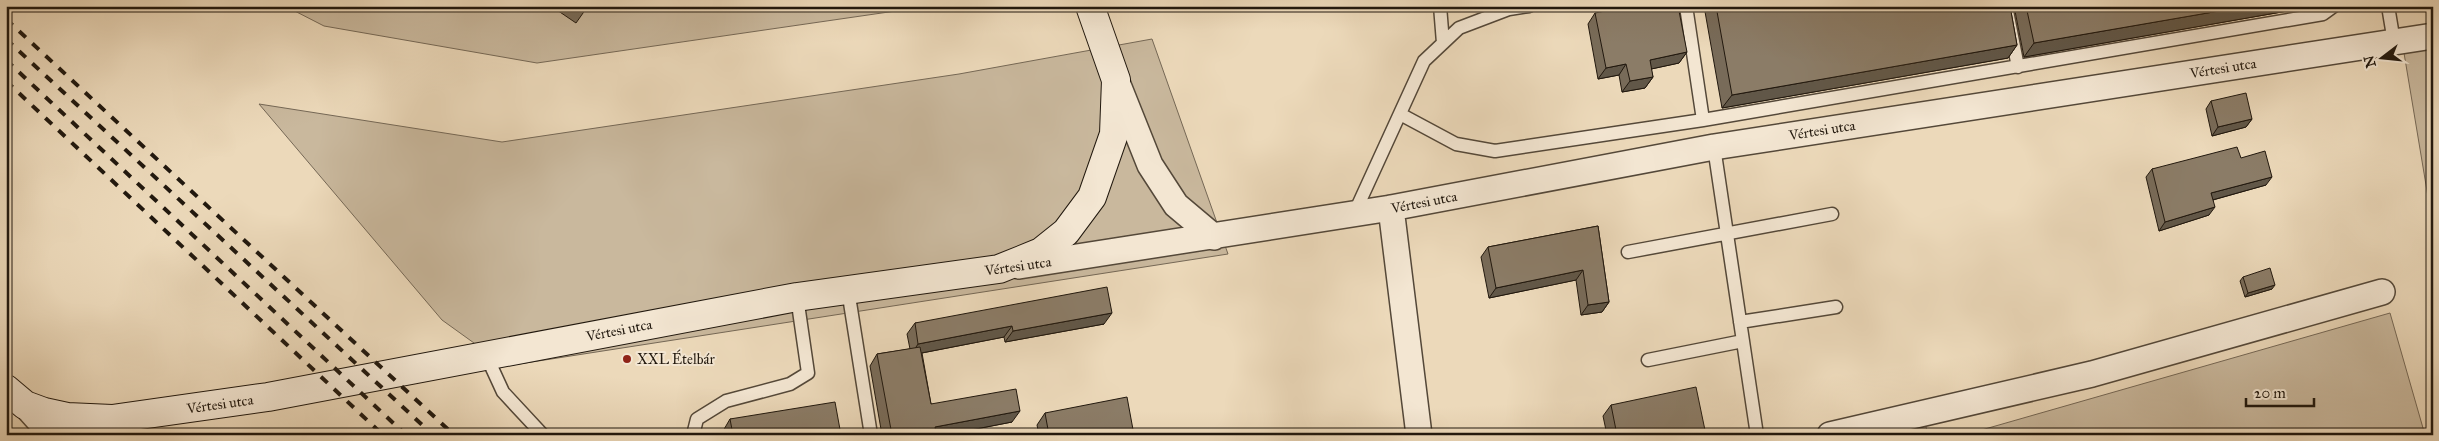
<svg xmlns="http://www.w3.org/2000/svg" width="2439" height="441" font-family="'IM FELL Great Primer',serif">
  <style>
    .green { fill: #c9b89d; stroke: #756856 }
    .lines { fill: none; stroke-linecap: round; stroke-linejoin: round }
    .lane-casing { stroke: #544839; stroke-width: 15 }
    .street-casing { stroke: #544839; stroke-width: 28 }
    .secondary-casing { stroke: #21180e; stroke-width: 30 }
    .lane { stroke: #f3e6d2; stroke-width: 12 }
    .street { stroke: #f3e6d2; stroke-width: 25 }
    .secondary { stroke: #f3e6d2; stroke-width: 28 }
    .rail { stroke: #21180e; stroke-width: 4; stroke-dasharray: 9 9; stroke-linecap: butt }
    .wall { fill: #786b59; stroke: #21180e }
    .shaded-wall { fill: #615748; stroke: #21180e }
    .building { fill: #8b7c67; stroke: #21180e }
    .poi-dot { fill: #8f2418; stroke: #f3e6d2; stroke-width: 2 }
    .labels { text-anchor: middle; stroke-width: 4; stroke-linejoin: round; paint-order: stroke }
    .street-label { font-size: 14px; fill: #21180e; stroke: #f3e6d2 }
    .poi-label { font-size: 14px; fill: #21180e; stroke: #f3e6d2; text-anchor: start }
  </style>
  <rect width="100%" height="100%" fill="#ecd9ba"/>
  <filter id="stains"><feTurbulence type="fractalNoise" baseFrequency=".004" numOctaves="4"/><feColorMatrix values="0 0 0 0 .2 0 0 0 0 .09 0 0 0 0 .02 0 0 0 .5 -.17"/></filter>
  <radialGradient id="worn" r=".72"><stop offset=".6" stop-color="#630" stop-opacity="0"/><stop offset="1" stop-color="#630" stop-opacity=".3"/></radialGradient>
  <path class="green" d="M 285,6 L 930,6 L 537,63 L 324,26 Z
    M 1152,39 L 1228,254 L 506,366 L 442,320 L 259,104 L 502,142 L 959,74 Z
    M 2433,49 L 2433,227 L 2404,53 Z
    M 2390,313 L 2425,435 L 1964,435 Z
    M 1924,422 L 1929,435 L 1882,435 Z"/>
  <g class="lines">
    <g class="lane-casing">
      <path id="lane" d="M 1440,6 L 1443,43
        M 1686,6 L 1703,120
        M 2006,6 L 2018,67
        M 2388,6 L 2394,42
        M 1400,114 L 1456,144 L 1495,151 L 1703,120 L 2323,14 L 2334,6
        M 1714,147 L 1757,435
        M 1354,214 L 1424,61 L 1459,28 L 1509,9 L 1529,6
        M 1628,252 L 1832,214
        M 848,290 L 871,435
        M 1740,322 L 1836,307
        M 486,355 L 503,392 L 543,435
        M 1648,360 L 1743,341
        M 693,435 L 697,419 L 726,401 L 790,384 L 808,373 L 797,297"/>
    </g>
    <g class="street-casing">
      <path id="street" d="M 1116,80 L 1150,165 L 1176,205 L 1214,237
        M 1391,208 L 1419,435
        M 1019,266 L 1391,208 L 1714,147 L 2433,36
        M 25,405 L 52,435
        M 1830,435 L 2092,374 L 2382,292"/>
    </g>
    <g class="secondary-casing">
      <path id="secondary" d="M 6,389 L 25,405 L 44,412 L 67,417 L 112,419 L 268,397 L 797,297 L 999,269 L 1041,252 L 1066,232 L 1092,197 L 1114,134 L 1116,80 L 1090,6"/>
    </g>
    <use href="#lane" class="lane"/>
    <use href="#street" class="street"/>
    <use href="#secondary" class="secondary"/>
    <path class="rail" d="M 6,19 L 454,435
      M 6,39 L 433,435
      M 6,60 L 406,435
      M 6,81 L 383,435"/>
  </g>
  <path class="wall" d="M 551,6 L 588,6 L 576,23 Z
    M 1704,6 L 2010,6 L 2017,45 L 2008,58 L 1722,108 Z
    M 2014,6 L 2316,6 L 2024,57 Z
    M 1595,13 L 1687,52 L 1679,63 L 1651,69 L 1653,77 L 1645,88 L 1622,92 L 1619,75 L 1598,79 L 1588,24 Z
    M 2211,101 L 2252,119 L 2246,127 L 2212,136 L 2206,109 Z
    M 2241,158 L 2266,185 L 2213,200 L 2209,215 L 2159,231 L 2146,177 L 2152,169 Z
    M 1598,226 L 1609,302 L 1602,312 L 1581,315 L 1576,280 L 1489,298 L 1481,257 L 1488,247 Z
    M 2243,277 L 2272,289 L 2245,297 L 2240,281 Z
    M 915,323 L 1104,324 L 1005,342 L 1004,337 L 922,353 L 931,404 L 1012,422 L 945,435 L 882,435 L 870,366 L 877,354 L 910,349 L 907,334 Z
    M 1611,405 L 1706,435 L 1607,435 L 1603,416 Z
    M 1045,413 L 1134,435 L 1039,435 L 1037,425 Z
    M 730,419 L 841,435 L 723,435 L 723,431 Z"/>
  <path class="shaded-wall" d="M 2248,6 L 2316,6 L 2024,57 L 2034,43 Z
    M 2017,45 L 2008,58 L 1722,108 L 1732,95 Z
    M 1687,52 L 1679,63 L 1642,71 L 1650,60 Z
    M 1626,64 L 1619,75 L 1598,79 L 1606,68 Z
    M 1653,77 L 1645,88 L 1622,92 L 1630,81 Z
    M 2252,119 L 2246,127 L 2212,136 L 2218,127 Z
    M 2272,177 L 2266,185 L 2205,202 L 2211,193 Z
    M 2215,207 L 2209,215 L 2159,231 L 2165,222 Z
    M 1583,270 L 1576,280 L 1489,298 L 1496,288 Z
    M 2275,285 L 2272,289 L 2245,297 L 2248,293 Z
    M 1609,302 L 1602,312 L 1581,315 L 1588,305 Z
    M 1112,313 L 1104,324 L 1005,342 L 1013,331 Z
    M 1012,326 L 1004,337 L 911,355 L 918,344 Z
    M 1020,411 L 1012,422 L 945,435 L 919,435 L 935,427 Z"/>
  <path class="building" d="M 575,6 L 588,6 L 583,12 Z
    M 1631,6 L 1678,6 L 1687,52 L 1650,60 L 1653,77 L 1630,81 L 1626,64 L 1606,68 L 1595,13 Z
    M 1716,6 L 2010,6 L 2017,45 L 1732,95 Z
    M 2026,6 L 2248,6 L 2034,43 Z
    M 2246,93 L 2252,119 L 2218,127 L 2211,101 Z
    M 2237,147 L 2241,158 L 2265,151 L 2272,177 L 2211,193 L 2215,207 L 2165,222 L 2152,169 Z
    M 1598,226 L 1609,302 L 1588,305 L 1583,270 L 1496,288 L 1488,247 Z
    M 2270,268 L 2275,285 L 2248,293 L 2243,277 Z
    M 1107,287 L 1112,313 L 1013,331 L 1012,326 L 918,344 L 915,323 Z
    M 920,347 L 931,404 L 1016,389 L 1020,411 L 935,427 L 936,432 L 919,435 L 892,435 L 877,354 Z
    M 1696,387 L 1706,435 L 1617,435 L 1611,405 Z
    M 1127,397 L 1134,435 L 1049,435 L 1045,413 Z
    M 835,402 L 841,435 L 733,435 L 730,419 Z"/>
  <circle class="poi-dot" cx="627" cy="359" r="5"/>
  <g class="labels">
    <g class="street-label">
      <text transform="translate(2223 68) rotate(-9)" y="5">Vértesi utca</text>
      <text transform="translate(1822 130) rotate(-9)" y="5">Vértesi utca</text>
      <text transform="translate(1424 202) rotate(-11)" y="5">Vértesi utca</text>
      <text transform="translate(1018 266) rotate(-8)" y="5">Vértesi utca</text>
      <text transform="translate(619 330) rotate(-11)" y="5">Vértesi utca</text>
      <text transform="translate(220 404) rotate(-8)" y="5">Vértesi utca</text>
    </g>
    <g class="poi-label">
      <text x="637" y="364">XXL Ételbár</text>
    </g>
  </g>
  <rect width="2439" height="441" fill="none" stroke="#ecd9ba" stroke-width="25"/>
  <rect x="8" y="8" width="2424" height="426" fill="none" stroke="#21180e" stroke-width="2.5"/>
  <rect x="12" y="12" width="2414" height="416" fill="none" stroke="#21180e"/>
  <g transform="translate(2382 58) rotate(254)" stroke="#f3e6d2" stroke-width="4" paint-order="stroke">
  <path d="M0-4L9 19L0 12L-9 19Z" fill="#21180e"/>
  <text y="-8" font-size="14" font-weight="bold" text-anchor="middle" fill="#21180e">N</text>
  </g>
  <path d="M2246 398v8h68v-8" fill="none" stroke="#21180e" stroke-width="2.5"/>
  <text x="2254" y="398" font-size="15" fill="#21180e" stroke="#f3e6d2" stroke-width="4" paint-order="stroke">20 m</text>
  <rect width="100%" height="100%" filter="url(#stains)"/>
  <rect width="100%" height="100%" fill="url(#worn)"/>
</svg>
